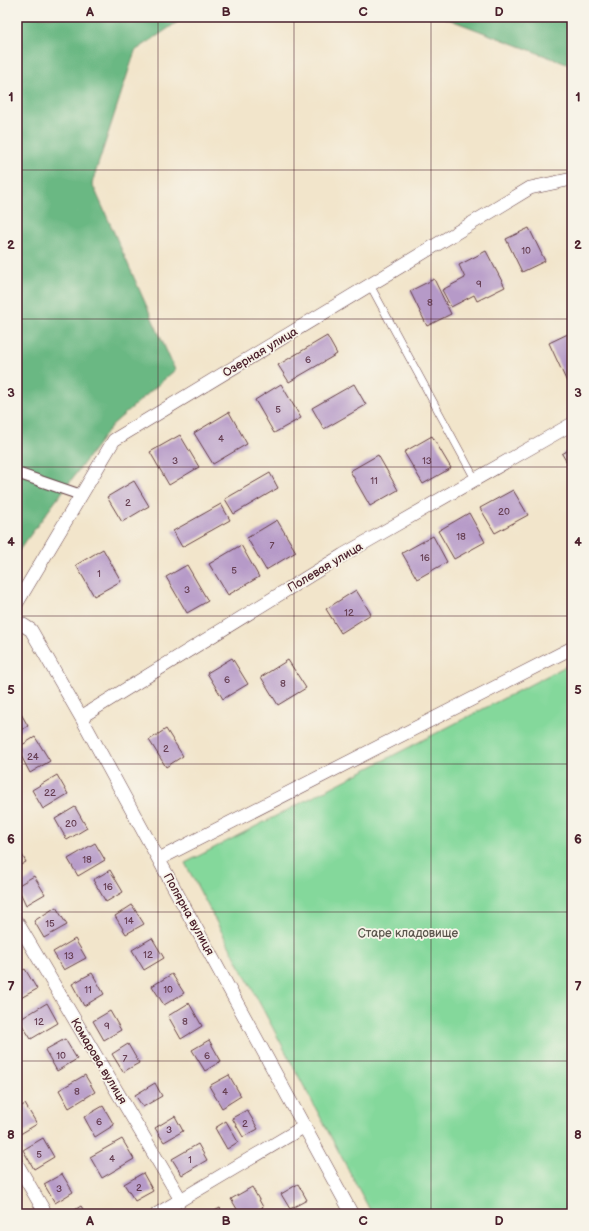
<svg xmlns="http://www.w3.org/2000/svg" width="589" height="1231" font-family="'Balsamiq Sans',sans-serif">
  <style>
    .green { fill: #84d89b; stroke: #677c63 }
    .forest { fill: #6bb883; stroke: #5a6c57 }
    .building { fill: #b69ac8 }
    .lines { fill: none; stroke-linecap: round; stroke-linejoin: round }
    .service-casing { stroke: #633d43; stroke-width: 8 }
    .pedestrian-casing { stroke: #633d43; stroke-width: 12 }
    .minor-casing { stroke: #633d43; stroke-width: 14 }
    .service { stroke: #fff; stroke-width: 7 }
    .pedestrian { stroke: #fff; stroke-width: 10 }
    .minor { stroke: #fff; stroke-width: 13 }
    .grid { fill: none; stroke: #4a1f2b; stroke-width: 1; stroke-opacity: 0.55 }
    .labels { text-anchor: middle; stroke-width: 3.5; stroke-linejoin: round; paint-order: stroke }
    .number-label { font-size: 10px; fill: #653e52 }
    .street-label { font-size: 12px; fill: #4a1f2b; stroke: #f7f3e8 }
    .park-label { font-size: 12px; fill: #5b564d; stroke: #f7f3e8 }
    .neatline { fill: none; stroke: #4a1f2b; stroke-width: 1.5 }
    .grid-label { font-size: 13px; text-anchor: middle; font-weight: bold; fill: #4a1f2b }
  </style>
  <rect width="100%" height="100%" fill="#f7f3e8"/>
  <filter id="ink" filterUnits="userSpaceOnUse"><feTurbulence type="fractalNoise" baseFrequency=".025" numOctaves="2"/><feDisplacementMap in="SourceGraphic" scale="8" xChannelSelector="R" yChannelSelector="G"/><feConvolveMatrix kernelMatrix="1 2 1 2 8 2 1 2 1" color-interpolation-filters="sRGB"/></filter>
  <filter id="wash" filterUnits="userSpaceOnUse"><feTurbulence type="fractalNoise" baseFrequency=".012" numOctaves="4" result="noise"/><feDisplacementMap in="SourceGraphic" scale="16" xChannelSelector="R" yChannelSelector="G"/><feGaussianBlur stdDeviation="0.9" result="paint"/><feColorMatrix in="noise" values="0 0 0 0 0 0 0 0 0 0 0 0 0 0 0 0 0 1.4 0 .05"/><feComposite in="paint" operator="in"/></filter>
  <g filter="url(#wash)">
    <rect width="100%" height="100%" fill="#f2e5cb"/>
    <path class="green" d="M 572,663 L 572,1214 L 372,1214 L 185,863 Z"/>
    <path class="forest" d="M 17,17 L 185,17 L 135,51 L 92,183 L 175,370 L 112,425 L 17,553 Z
      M 443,17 L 572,17 L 572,66 Z"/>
    <g id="blocks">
      <path class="building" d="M 529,228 L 545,261 L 522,272 L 506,239 Z
        M 486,251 L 505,287 L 477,301 L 474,295 L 451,307 L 442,290 L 465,278 L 459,265 Z
        M 434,279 L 451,314 L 427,326 L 410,291 Z
        M 572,332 L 572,379 L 567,382 L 549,343 Z
        M 327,336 L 337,354 L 289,382 L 278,365 Z
        M 281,384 L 301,418 L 274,433 L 255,400 Z
        M 354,384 L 366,405 L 324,429 L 312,408 Z
        M 229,412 L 247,444 L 213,464 L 194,433 Z
        M 180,435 L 199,467 L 169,485 L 150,452 Z
        M 432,436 L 451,468 L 423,484 L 404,452 Z
        M 572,448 L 572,471 L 562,454 Z
        M 378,455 L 398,490 L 370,506 L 350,471 Z
        M 270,473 L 278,488 L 234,514 L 225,499 Z
        M 134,481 L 149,506 L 122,522 L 107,497 Z
        M 513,490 L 528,515 L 495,533 L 480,508 Z
        M 221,504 L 230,520 L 182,547 L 173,531 Z
        M 469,513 L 485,542 L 454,559 L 438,531 Z
        M 277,520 L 296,552 L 266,570 L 247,538 Z
        M 433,536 L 447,562 L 417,579 L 402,553 Z
        M 241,545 L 259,577 L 228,595 L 209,564 Z
        M 103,549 L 121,581 L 94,596 L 76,565 Z
        M 187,565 L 208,601 L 187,613 L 166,577 Z
        M 356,590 L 371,614 L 341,633 L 326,609 Z
        M 232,658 L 248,684 L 223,699 L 207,673 Z
        M 288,660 L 306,688 L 278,705 L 261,677 Z
        M 17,707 L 28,726 L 17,733 Z
        M 166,729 L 183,756 L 166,767 L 149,740 Z
        M 35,737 L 50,761 L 30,773 L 17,748 Z
        M 57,775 L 68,794 L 43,809 L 32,790 Z
        M 75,807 L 87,828 L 67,840 L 55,819 Z
        M 95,843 L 105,860 L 78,876 L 68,859 Z
        M 17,846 L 26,862 L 17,867 Z
        M 110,870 L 123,892 L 106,902 L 93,880 Z
        M 34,876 L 45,894 L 26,905 L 17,886 Z
        M 132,905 L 144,924 L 126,934 L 115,916 Z
        M 56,907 L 67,925 L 44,938 L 34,921 Z
        M 152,938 L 164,958 L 144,970 L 132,950 Z
        M 75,939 L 86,958 L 64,970 L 53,952 Z
        M 25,969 L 37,989 L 17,1000 L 17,973 Z
        M 92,973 L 104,994 L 84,1006 L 72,984 Z
        M 172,974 L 184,993 L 164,1005 L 152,986 Z
        M 47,1003 L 58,1023 L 31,1039 L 19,1020 Z
        M 189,1003 L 202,1026 L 181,1039 L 168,1016 Z
        M 110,1011 L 121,1030 L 104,1040 L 93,1021 Z
        M 65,1039 L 77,1059 L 57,1071 L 45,1050 Z
        M 209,1040 L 221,1061 L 205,1071 L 192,1050 Z
        M 128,1044 L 139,1063 L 123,1072 L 112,1054 Z
        M 85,1075 L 95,1092 L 69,1108 L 59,1090 Z
        M 229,1075 L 241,1096 L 222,1108 L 209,1086 Z
        M 155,1083 L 162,1096 L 143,1107 L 135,1095 Z
        M 25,1104 L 37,1124 L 17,1136 L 17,1109 Z
        M 103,1106 L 114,1125 L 95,1137 L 84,1117 Z
        M 247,1110 L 258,1129 L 243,1137 L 232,1118 Z
        M 175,1116 L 183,1131 L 164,1142 L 155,1128 Z
        M 226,1121 L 238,1142 L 227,1149 L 215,1128 Z
        M 43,1138 L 54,1157 L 34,1169 L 23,1150 Z
        M 122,1139 L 134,1159 L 102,1178 L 90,1157 Z
        M 198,1144 L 207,1160 L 182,1175 L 172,1159 Z
        M 143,1173 L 153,1191 L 135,1201 L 124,1184 Z
        M 62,1174 L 73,1192 L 55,1203 L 44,1184 Z
        M 298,1184 L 307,1200 L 290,1209 L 281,1194 Z
        M 252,1187 L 263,1207 L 251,1214 L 240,1214 L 231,1199 Z
        M 81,1206 L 86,1214 L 68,1214 Z
        M 220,1208 L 224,1214 L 209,1214 Z"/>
    </g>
  </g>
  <g filter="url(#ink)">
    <use href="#blocks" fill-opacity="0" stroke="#633d43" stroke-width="1"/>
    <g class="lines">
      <g class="service-casing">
        <path id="service" d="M 370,285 L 475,479"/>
      </g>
      <g class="pedestrian-casing">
        <path id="pedestrian" d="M 17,473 L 81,495"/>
      </g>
      <g class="minor-casing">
        <path id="minor" d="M 17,603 L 114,440 L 530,188 L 572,179
          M 17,621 L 31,630 L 81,717 L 352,1214
          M 81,717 L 343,555 L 572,424
          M 159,859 L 572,648
          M 17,922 L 181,1200
          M 17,1164 L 46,1214
          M 157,1214 L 305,1126"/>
      </g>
      <use href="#service" class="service"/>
      <use href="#pedestrian" class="pedestrian"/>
      <use href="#minor" class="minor"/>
    </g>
  </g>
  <path class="grid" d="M 158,17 L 158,1214M 294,17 L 294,1214M 431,17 L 431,1214M 17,170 L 572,170M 17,319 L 572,319M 17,467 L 572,467M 17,616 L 572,616M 17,764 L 572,764M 17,912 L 572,912M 17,1061 L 572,1061"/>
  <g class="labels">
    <g class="number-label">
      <text x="526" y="254">10</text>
      <text x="479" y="287">9</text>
      <text x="430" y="306">8</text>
      <text x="308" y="363">6</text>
      <text x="278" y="413">5</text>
      <text x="221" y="442">4</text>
      <text x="175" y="464">3</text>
      <text x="427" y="464">13</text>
      <text x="374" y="484">11</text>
      <text x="128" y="506">2</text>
      <text x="504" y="515">20</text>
      <text x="461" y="540">18</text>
      <text x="272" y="549">7</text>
      <text x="425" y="561">16</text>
      <text x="234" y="574">5</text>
      <text x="99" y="577">1</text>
      <text x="187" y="593">3</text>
      <text x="349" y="616">12</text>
      <text x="227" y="683">6</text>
      <text x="283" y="687">8</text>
      <text x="166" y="752">2</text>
      <text x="33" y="760">24</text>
      <text x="50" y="796">22</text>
      <text x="71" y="827">20</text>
      <text x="87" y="863">18</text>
      <text x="108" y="890">16</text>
      <text x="129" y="924">14</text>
      <text x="50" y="927">15</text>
      <text x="148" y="958">12</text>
      <text x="69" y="959">13</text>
      <text x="88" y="993">11</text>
      <text x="168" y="993">10</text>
      <text x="39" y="1025">12</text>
      <text x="185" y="1025">8</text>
      <text x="107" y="1029">9</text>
      <text x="61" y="1059">10</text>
      <text x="207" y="1059">6</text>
      <text x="125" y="1062">7</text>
      <text x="77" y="1095">8</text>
      <text x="225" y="1095">4</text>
      <text x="99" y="1125">6</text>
      <text x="245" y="1127">2</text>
      <text x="169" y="1133">3</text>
      <text x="39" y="1158">5</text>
      <text x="112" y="1162">4</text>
      <text x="190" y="1163">1</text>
      <text x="139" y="1191">2</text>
      <text x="59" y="1192">3</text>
    </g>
    <g class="street-label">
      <text transform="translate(260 352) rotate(-31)" y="4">Озерная улица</text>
      <text transform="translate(325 567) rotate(-31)" y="4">Полевая улица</text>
      <text transform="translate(189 914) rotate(61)" y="4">Полярна вулиця</text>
      <text transform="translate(99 1061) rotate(59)" y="4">Комарова вулиця</text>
    </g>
    <g class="park-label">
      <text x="408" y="937">Старе кладовище</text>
    </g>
  </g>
  <rect width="589" height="1231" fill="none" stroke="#f7f3e8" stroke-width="44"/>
  <rect x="22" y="22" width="545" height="1187" class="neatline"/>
  <g class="grid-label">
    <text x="90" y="16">A</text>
    <text x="226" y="16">B</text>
    <text x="363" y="16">C</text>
    <text x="499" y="16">D</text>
    <text x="11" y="101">1</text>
    <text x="578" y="101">1</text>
    <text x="11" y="249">2</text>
    <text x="578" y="249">2</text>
    <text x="11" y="397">3</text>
    <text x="578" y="397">3</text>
    <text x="11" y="546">4</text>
    <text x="578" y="546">4</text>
    <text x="11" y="694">5</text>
    <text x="578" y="694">5</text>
    <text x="11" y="843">6</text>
    <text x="578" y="843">6</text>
    <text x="11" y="991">7</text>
    <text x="578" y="991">7</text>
    <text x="11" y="1139">8</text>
    <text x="578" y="1139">8</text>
    <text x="90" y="1225">A</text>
    <text x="226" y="1225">B</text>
    <text x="363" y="1225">C</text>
    <text x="499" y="1225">D</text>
  </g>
</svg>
